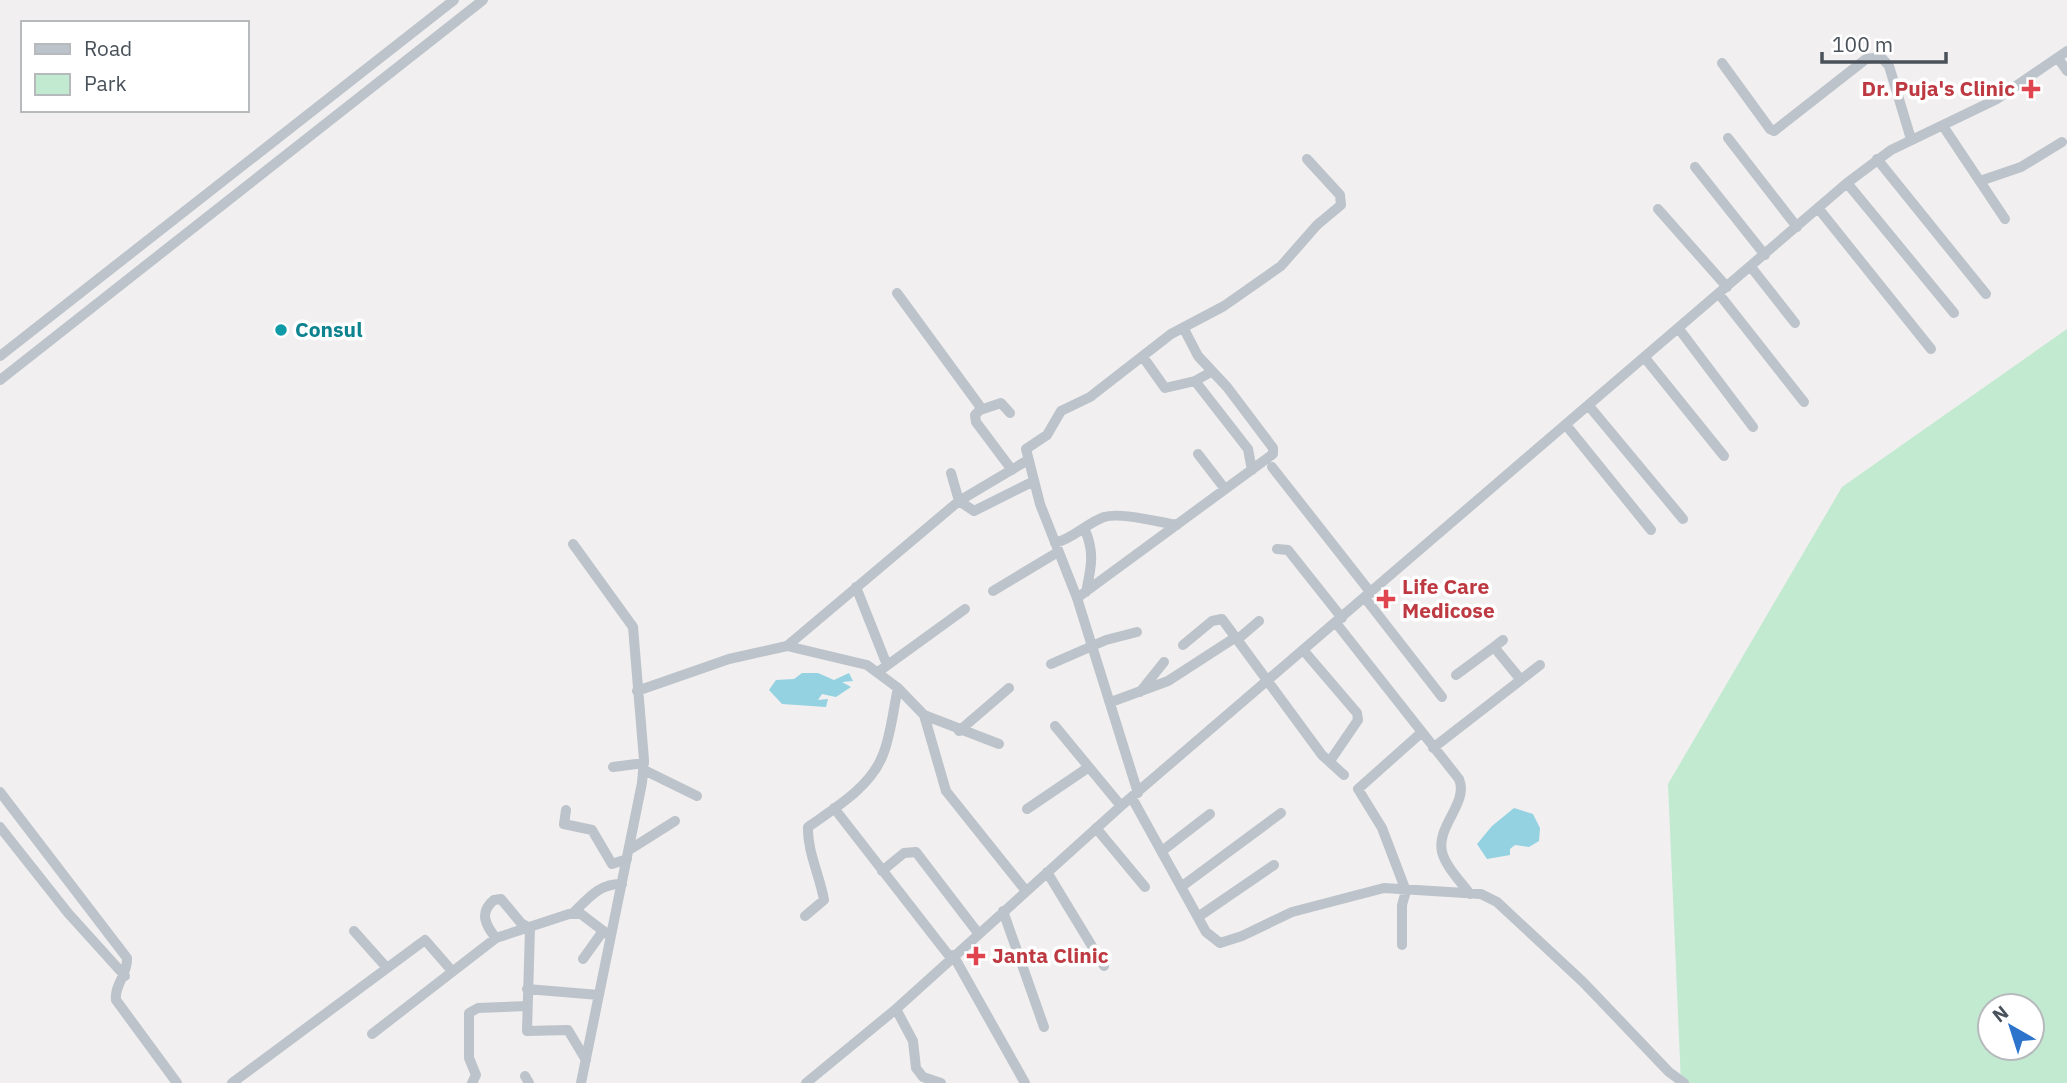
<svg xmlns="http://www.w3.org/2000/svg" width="2067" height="1083" font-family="'IBM Plex Sans',sans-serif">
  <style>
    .green { fill: #c2ead1; fill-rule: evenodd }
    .water { fill: #94d2e2 }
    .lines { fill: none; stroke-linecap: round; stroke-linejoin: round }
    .minor { stroke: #bcc3ca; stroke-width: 10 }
    .health-dot { fill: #e0444e; stroke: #fff; stroke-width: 2.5 }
    .culture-dot { fill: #0f9aa8; stroke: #fff; stroke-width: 2.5 }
    .labels { text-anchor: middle; stroke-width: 7; stroke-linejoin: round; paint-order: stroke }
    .health-label { font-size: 21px; font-weight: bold; fill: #be3a42; stroke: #fff; text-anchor: start }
    .culture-label { font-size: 21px; font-weight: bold; fill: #0d838f; stroke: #fff; text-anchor: start }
  </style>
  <rect width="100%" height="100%" fill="#f1efef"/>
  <path class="green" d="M 2067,329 L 2067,1083 L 1681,1083 L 1668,784 L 1842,487 ZM 1990,1006 L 2032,1006 L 2032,1048 L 1990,1048 Z"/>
  <path class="water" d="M 802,673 L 818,673 L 834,680 L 849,673 L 853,681 L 842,682 L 851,687 L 836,697 L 822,694 L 818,700 L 828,699 L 826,707 L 782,704 L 769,690 L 776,680 L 794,679 Z
    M 1514,808 L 1533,814 L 1540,828 L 1539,841 L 1529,847 L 1515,845 L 1510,849 L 1510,855 L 1487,859 L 1477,844 L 1492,826 Z"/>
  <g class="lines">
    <path class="minor" d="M 2058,58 L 2067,71
      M 1722,63 L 1770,129 L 1774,131 L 1866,59 L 1881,57 L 1889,66 L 1911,139
      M 1943,126 L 2005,219
      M 1728,138 L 1797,227
      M 1877,159 L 1986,294
      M 1695,167 L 1765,255
      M 1980,181 L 2021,167 L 2062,142
      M 1847,183 L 1954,313
      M 1818,208 L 1931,349
      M 1658,209 L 1727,287
      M 1751,267 L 1795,323
      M 897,293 L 979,405 L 980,410 L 975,415 L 976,422 L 1012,470
      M 1719,294 L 1804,402
      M 1679,329 L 1753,427
      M 0,356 L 454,0
      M 1143,357 L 1165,388 L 1195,381 L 1211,372
      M 1645,358 L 1724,456
      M 0,380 L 483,0
      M 1195,381 L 1248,449 L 1252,470
      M 1589,406 L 1683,519
      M 980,410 L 1001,403 L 1010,413
      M 1566,425 L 1651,530
      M 1198,454 L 1225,489
      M 1028,460 L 959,501 L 974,511 L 1034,481
      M 1272,467 L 1371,593
      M 1085,530 C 1095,553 1091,568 1086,592
      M 1055,543 C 1074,538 1087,523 1104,517 C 1121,512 1158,522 1177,525
      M 573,544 L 633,627 L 644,760 L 642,783 L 581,1083
      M 1277,549 L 1288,550 L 1342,618
      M 856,587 L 887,665
      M 993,591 L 1058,552
      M 1077,598 L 1273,454 L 1273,448 L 1227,387 L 1198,356 L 1184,329
      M 1365,598 L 1442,697
      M 1336,623 L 1459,779 C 1469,803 1436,826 1442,852 C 1446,867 1461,882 1470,894
      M 1238,639 L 1259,621
      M 1183,645 L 1212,621 L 1222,619 L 1322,755 L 1344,775
      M 787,646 L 959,501 L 951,473
      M 1494,647 L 1503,640
      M 1304,651 L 1357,713 L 1358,720 L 1330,761
      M 1051,664 L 1106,640 L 1137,632
      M 878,672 L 965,609
      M 1456,675 L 1494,647 L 1521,680
      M 898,688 L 924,715 L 999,744
      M 637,691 L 729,659 L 787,646 L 867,665 L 898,688 C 893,710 891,736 882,757 C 869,788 835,808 808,827 C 807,851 820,876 824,900 L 805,916
      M 1140,692 L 1164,662
      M 1111,702 L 1168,681 L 1236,637
      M 924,715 L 946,791 L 1026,891
      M 1055,726 L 1121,806
      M 959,731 L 1009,688
      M 1433,748 L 1540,665
      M 613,767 L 644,763
      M 644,770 L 697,796
      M 0,792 L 127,958 C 128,974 114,985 116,1000 L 177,1083
      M 1138,793 L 1077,598 L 1040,504 L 1026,449 L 1047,435 L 1061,411 L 1090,397 L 1171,334 L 1224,306 L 1281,266 L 1317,225 L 1341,205 L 1340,195 L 1307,159
      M 1132,798 L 1206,932 L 1220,943 L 1242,936 L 1292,912 L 1384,888 L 1481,894 L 1497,902 L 1583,982 L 1669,1072 L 1684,1083
      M 834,808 L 950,957
      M 1027,809 L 1089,767
      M 566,810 L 564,824 L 592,830 L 612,864 L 627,859
      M 0,827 L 68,913 L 125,976
      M 1096,828 L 1145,887
      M 629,850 L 675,821
      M 1162,851 L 1210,814
      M 882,871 L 904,853 L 916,852 L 978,933
      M 1047,872 L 1104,966
      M 1181,887 L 1281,813
      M 1003,911 L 1044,1027
      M 572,914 C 588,899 599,883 622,884
      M 1198,917 L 1274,865
      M 530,928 L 527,1031 L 568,1030 L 586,1060
      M 354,931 L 387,968
      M 496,938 C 485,925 479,912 494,900 L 501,899 L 521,923 L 530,928
      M 1402,945 L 1402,905 L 1406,891 L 1382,828 L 1358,789 L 1421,733
      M 953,955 L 1025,1083
      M 583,959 L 603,931
      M 527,989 L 599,995
      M 896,1009 L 913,1041 L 916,1068 L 923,1077 L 941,1083
      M 372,1034 L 496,938 L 569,914 L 581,914 L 610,936
      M 525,1076 L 529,1083
      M 232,1083 L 425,940 L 452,971
      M 472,1083 L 476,1075 L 469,1058 L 469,1013 L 478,1008 L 527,1006
      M 806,1083 L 896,1009 L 1121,806 L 1847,183 L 1891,150 L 1997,99 L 2067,51"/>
  </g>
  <g class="health-dot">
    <path d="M2027.5 78.5h7v7h7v7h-7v7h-7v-7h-7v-7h7z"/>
    <path d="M1382.5 588.5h7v7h7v7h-7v7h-7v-7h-7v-7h7z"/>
    <path d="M972.5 945.5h7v7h7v7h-7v7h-7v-7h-7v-7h7z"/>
  </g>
  <circle class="culture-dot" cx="281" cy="330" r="7"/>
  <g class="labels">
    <g class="health-label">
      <text x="2015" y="96" text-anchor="end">Dr. Puja's Clinic</text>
      <text x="1402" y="594">Life Care<tspan x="1402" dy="24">Medicose</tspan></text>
      <text x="992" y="963">Janta Clinic</text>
    </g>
    <g class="culture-label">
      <text x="295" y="337">Consul</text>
    </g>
  </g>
  <rect x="21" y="21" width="228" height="91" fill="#ffffff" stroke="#b6babd" stroke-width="2"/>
  <rect x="35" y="44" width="35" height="10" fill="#bcc3ca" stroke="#b6babd" stroke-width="2"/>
  <text x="84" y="56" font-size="21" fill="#49525a">Road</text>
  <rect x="35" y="74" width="35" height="21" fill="#c2ead1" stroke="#b6babd" stroke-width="2"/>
  <text x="84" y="91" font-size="21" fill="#49525a">Park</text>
  <g transform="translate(2011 1027) rotate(321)"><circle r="33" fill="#ffffff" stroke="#b6babd" stroke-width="2"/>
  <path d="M0-5L12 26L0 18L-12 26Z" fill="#2d74cd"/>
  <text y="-10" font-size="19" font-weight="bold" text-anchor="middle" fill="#49525a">N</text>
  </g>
  <path d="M1822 52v10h124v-10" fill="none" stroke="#49525a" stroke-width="3.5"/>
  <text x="1832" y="52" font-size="21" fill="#49525a" stroke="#ffffff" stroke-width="5" paint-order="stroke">100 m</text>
</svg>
